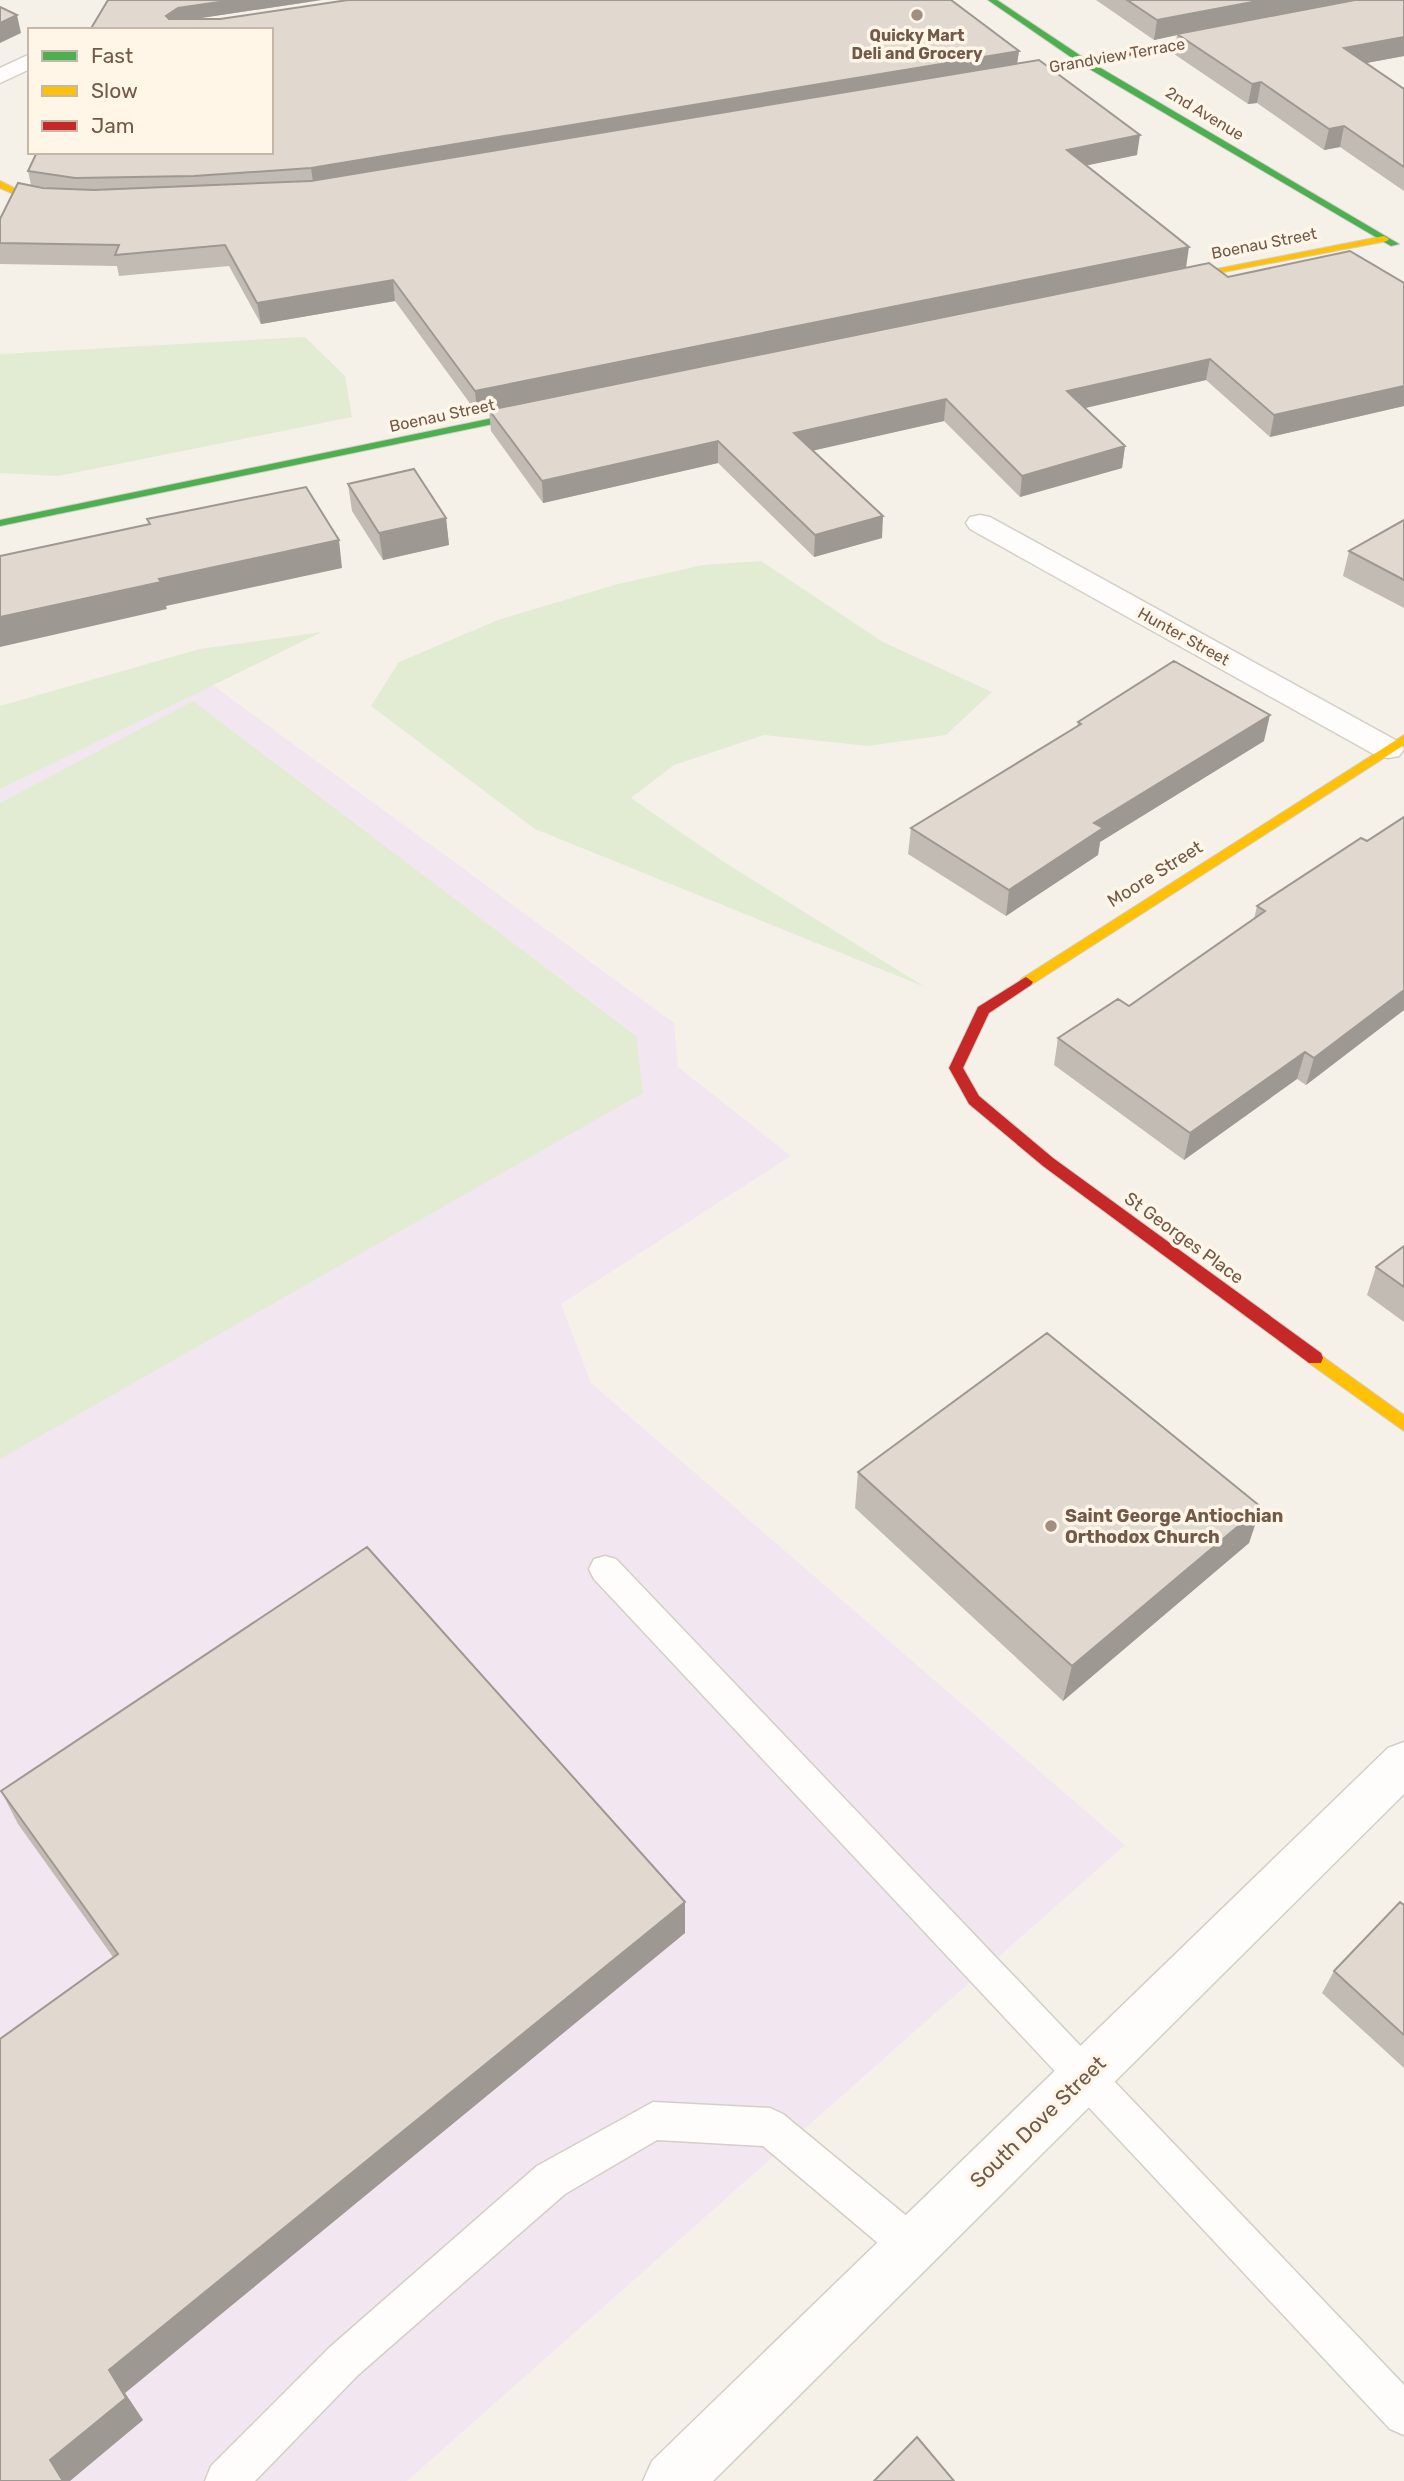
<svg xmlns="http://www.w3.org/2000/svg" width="1404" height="2481" font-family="Rubik,sans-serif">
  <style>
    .education { fill: #f2e7f0 }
    .green { fill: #e1ecd3 }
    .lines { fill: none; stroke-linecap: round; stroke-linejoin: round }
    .lane-casing { stroke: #d4cec6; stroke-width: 3 }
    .street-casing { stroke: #d4cec6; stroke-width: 3 }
    .fast-casing { stroke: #d4cdc4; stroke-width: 2 }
    .slow-casing { stroke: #d4cdc4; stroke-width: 2 }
    .jam-casing { stroke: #d4cdc4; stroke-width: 2 }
    .lane { fill: #fefdfc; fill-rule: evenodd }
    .street { fill: #fefdfc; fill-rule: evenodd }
    .fast { fill: #4caf50; fill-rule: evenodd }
    .slow { fill: #ffc107; fill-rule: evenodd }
    .jam { fill: #c62828; fill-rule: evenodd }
    .wall { fill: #c2bbb3 }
    .shaded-wall { fill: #9e9892 }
    .building { fill: #e1d9d0; stroke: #9e9892; stroke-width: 2 }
    .poi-dot { fill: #a08e81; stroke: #fff6e8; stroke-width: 2.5 }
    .labels { text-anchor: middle; stroke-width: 7; stroke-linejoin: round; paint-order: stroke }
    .far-poi-label { font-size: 16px; font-weight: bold; fill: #725949; stroke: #fff6e8 }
    .far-street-label { font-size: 16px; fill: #725949; stroke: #fff6e8 }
    .street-label { font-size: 18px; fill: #725949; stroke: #fff6e8 }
    .poi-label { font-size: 18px; font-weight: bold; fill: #725949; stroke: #fff6e8; text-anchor: start }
    .near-street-label { font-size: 21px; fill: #725949; stroke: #fff6e8 }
  </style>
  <rect width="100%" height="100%" fill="#f5f1e8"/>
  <path class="education" d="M 199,675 L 674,1023 L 678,1067 L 791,1156 L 561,1304 L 591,1383 L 1125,1845 L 407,2481 L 0,2481 L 0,767 Z"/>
  <path class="green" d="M 305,337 L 345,376 L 352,417 L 58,476 L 0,473 L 0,354 Z
    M 761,561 L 883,642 L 992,692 L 946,735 L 868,746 L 764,735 L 674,765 L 631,798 L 724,862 L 925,987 L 535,829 L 371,706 L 399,662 L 498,620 L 618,584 L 703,565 Z
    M 322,632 L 0,789 L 0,706 L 200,649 Z
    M 193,701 L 636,1036 L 643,1093 L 0,1459 L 0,803 Z"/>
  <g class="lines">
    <g class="lane-casing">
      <path id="lane" d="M 605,1556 L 616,1559 L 1404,2385 L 1404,2435 L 1390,2429 L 594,1579 L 589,1569 L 594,1559 Z
        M 653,2102 L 770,2108 L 783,2114 L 926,2232 L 932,2246 L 926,2260 L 912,2266 L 898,2260 L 763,2146 L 657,2140 L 565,2194 L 358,2375 L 255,2481 L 205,2481 L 211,2466 L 330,2347 L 537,2166 Z"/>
    </g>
    <g class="street-casing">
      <path id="street" d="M 30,54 L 30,69 L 0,83 L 0,68 Z
        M 980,515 L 990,517 L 1399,742 L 1404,749 L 1399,756 L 1388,758 L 1377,756 L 970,529 L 966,523 L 970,517 Z
        M 1404,1742 L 1404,1794 L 713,2481 L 643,2481 L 652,2461 L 1388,1748 Z"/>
    </g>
    <g class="fast-casing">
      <path id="fast" d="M 988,0 L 997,0 L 1087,60 L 1399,244 L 1391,246 L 1081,64 Z
        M 542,408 L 547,411 L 546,413 L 0,526 L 0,520 Z"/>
    </g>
    <g class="slow-casing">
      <path id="slow" d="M 0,181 L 18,190 L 70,200 L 65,203 L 16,195 L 0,188 Z
        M 1384,236 L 1389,239 L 1387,241 L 1166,283 L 1161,280 Z
        M 1404,735 L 1404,745 L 1031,985 L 1021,985 L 1019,982 L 1021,979 Z
        M 1315,1351 L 1404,1415 L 1404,1431 L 1309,1363 L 1307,1358 L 1309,1353 Z"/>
    </g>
    <g class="jam-casing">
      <path id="jam" d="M 1227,33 L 1231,35 L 1230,37 L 997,80 L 993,77 Z
        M 1026,977 L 1033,982 L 1031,985 L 989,1013 L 963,1068 L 979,1096 L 1053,1158 L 1321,1353 L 1323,1358 L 1321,1363 L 1309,1363 L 1043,1166 L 969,1104 L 949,1068 L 978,1007 Z"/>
    </g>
    <use href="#lane" class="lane"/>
    <use href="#street" class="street"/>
    <use href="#fast" class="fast"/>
    <use href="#slow" class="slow"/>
    <use href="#jam" class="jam"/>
  </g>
  <path class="wall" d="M 322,0 L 194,19 L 1019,51 L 1017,63 L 1137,155 L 1087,165 L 1186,268 L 1228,277 L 1404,283 L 1404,406 L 1270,437 L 1206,380 L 1084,408 L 1125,446 L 1122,468 L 1020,497 L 944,421 L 813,450 L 882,538 L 814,557 L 718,463 L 543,503 L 491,431 L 489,411 L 477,413 L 395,301 L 261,324 L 229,266 L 119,276 L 117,266 L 0,264 L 0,219 L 43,188 L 50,188 L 31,185 L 28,171 L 271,152 L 90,30 Z
    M 1096,0 L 1404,0 L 1404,56 L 1366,63 L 1404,89 L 1404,191 L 1340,147 L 1324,150 L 1257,103 L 1248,104 L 1174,54 L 1177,35 L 1154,40 Z
    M 348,484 L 446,518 L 449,545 L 383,560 L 352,511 Z
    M 1404,520 L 1404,608 L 1343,576 L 1349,551 Z
    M 1078,722 L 1264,741 L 1100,842 L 1098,855 L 1006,916 L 908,854 L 911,828 L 1077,727 Z
    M 1404,817 L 1404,1010 L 1306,1085 L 1297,1079 L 1184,1160 L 1054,1065 L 1058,1038 L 1129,1006 L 1254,919 L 1257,906 L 1367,841 Z
    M 1404,1246 L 1404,1322 L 1367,1295 L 1376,1267 Z
    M 858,1472 L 1261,1507 L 1249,1543 L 1063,1701 L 855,1508 Z
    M 1,1791 L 685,1933 L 125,2393 L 143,2420 L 69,2480 L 0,2481 L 113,1957 L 18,1824 Z
    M 1404,1905 L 1404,2068 L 1322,1993 L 1334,1971 Z"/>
  <path class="shaded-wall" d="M 233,0 L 322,0 L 181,21 L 168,30 L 166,16 L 178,8 Z
    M 1263,0 L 1364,0 L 1177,34 L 1177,35 L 1154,40 L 1157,20 Z
    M 17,15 L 21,33 L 0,43 L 0,23 Z
    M 1404,37 L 1404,56 L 1340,68 L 1344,48 Z
    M 1019,51 L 1017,64 L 313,182 L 311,168 Z
    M 1261,82 L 1257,103 L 1248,104 L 1252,84 Z
    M 1344,126 L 1340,147 L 1324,150 L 1329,129 Z
    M 1140,135 L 1137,155 L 1065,170 L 1067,150 Z
    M 1189,247 L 1186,268 L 477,413 L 475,391 Z
    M 393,280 L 395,301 L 261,324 L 257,303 Z
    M 1210,359 L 1206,380 L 1064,413 L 1067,391 Z
    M 1404,386 L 1404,406 L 1270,437 L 1274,415 Z
    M 946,399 L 944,421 L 794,455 L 794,433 Z
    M 718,441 L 718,463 L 543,503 L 542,481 Z
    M 1125,446 L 1122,468 L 1020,497 L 1022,476 Z
    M 883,516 L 882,538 L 814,557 L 815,535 Z
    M 446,518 L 449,545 L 383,560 L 379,533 Z
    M 339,540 L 342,568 L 166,606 L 167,609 L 0,647 L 0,617 L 159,579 Z
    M 1270,715 L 1264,741 L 1100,842 L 1098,855 L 1006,916 L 1009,890 L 1094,823 Z
    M 1404,990 L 1404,1010 L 1306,1085 L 1314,1058 Z
    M 1305,1052 L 1297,1079 L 1184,1160 L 1190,1133 Z
    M 1261,1507 L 1249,1543 L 1063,1701 L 1072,1666 Z
    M 685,1902 L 685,1933 L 125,2393 L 143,2420 L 70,2481 L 63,2481 L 50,2460 L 109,2370 Z"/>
  <path class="building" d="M 108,0 L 233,0 L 178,8 L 166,16 L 169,19 L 220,19 L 348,0 L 951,0 L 1019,51 L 311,168 L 194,176 L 75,178 L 28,171 L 37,152 L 271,152 L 271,30 L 90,30 Z
    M 1127,0 L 1263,0 L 1157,20 Z
    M 1355,0 L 1404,0 L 1404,37 L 1344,48 L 1404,89 L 1404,167 L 1344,126 L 1329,129 L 1261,82 L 1252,84 L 1177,34 Z
    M 0,7 L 17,15 L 0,23 Z
    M 1039,60 L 1140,135 L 1067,150 L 1189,247 L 475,391 L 393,280 L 257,303 L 225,245 L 115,255 L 119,245 L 0,243 L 0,219 L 18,183 L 43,188 L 94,190 L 311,181 Z
    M 1350,251 L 1404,283 L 1404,386 L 1274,415 L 1210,359 L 1067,391 L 1125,446 L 1022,476 L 946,399 L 794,433 L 883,516 L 815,535 L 718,441 L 542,481 L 489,410 L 1209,263 L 1228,277 Z
    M 414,469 L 446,518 L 379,533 L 348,484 Z
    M 306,487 L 339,540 L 159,579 L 161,582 L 0,617 L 0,556 L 150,524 L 147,519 Z
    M 1404,520 L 1404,580 L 1349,551 Z
    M 1174,661 L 1270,715 L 1094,823 L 1103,828 L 1009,890 L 911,828 L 1081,724 L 1078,722 Z
    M 1404,817 L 1404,990 L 1314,1058 L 1305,1052 L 1190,1133 L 1058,1038 L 1118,999 L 1129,1006 L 1265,911 L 1257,906 L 1361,838 L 1367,841 Z
    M 1404,1246 L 1404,1287 L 1376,1267 Z
    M 1047,1333 L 1261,1507 L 1072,1666 L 858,1472 Z
    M 367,1547 L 685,1902 L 109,2370 L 126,2398 L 50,2460 L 63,2481 L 0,2481 L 0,2039 L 118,1954 L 1,1791 Z
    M 1400,1902 L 1404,1905 L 1404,2035 L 1334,1971 Z
    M 917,2437 L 954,2481 L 874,2481 Z"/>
  <g class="poi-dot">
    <circle cx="917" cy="15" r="7"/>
    <circle cx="1051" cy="1526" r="7"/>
  </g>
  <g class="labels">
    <g class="far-poi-label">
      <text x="917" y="41">Quicky Mart<tspan x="917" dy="18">Deli and Grocery</tspan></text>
    </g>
    <g class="far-street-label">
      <text transform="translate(1117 55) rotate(-10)" y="6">Grandview Terrace</text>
      <text transform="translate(1205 113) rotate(31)" y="6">2nd Avenue</text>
      <text transform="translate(1264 243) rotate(-11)" y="6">Boenau Street</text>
      <text transform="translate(442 415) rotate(-12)" y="6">Boenau Street</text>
      <text transform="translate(1184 636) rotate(29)" y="6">Hunter Street</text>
    </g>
    <g class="street-label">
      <text transform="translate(1155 874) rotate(-32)" y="6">Moore Street</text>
      <text transform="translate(1184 1238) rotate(36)" y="6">St Georges Place</text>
    </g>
    <g class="poi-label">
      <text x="1065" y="1522">Saint George Antiochian<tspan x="1065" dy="21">Orthodox Church</tspan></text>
    </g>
    <g class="near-street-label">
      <text transform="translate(1038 2122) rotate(-44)" y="7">South Dove Street</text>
    </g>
  </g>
  <rect x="28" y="28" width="245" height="126" fill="#fff6e8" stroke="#c7b7a8" stroke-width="2"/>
  <rect x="42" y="51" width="35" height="10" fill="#4caf50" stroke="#c7b7a8" stroke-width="2"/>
  <text x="91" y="63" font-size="21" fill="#725949">Fast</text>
  <rect x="42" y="86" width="35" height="10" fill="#ffc107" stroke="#c7b7a8" stroke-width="2"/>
  <text x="91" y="98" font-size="21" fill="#725949">Slow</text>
  <rect x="42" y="121" width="35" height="10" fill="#c62828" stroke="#c7b7a8" stroke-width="2"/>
  <text x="91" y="133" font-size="21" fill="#725949">Jam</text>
</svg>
